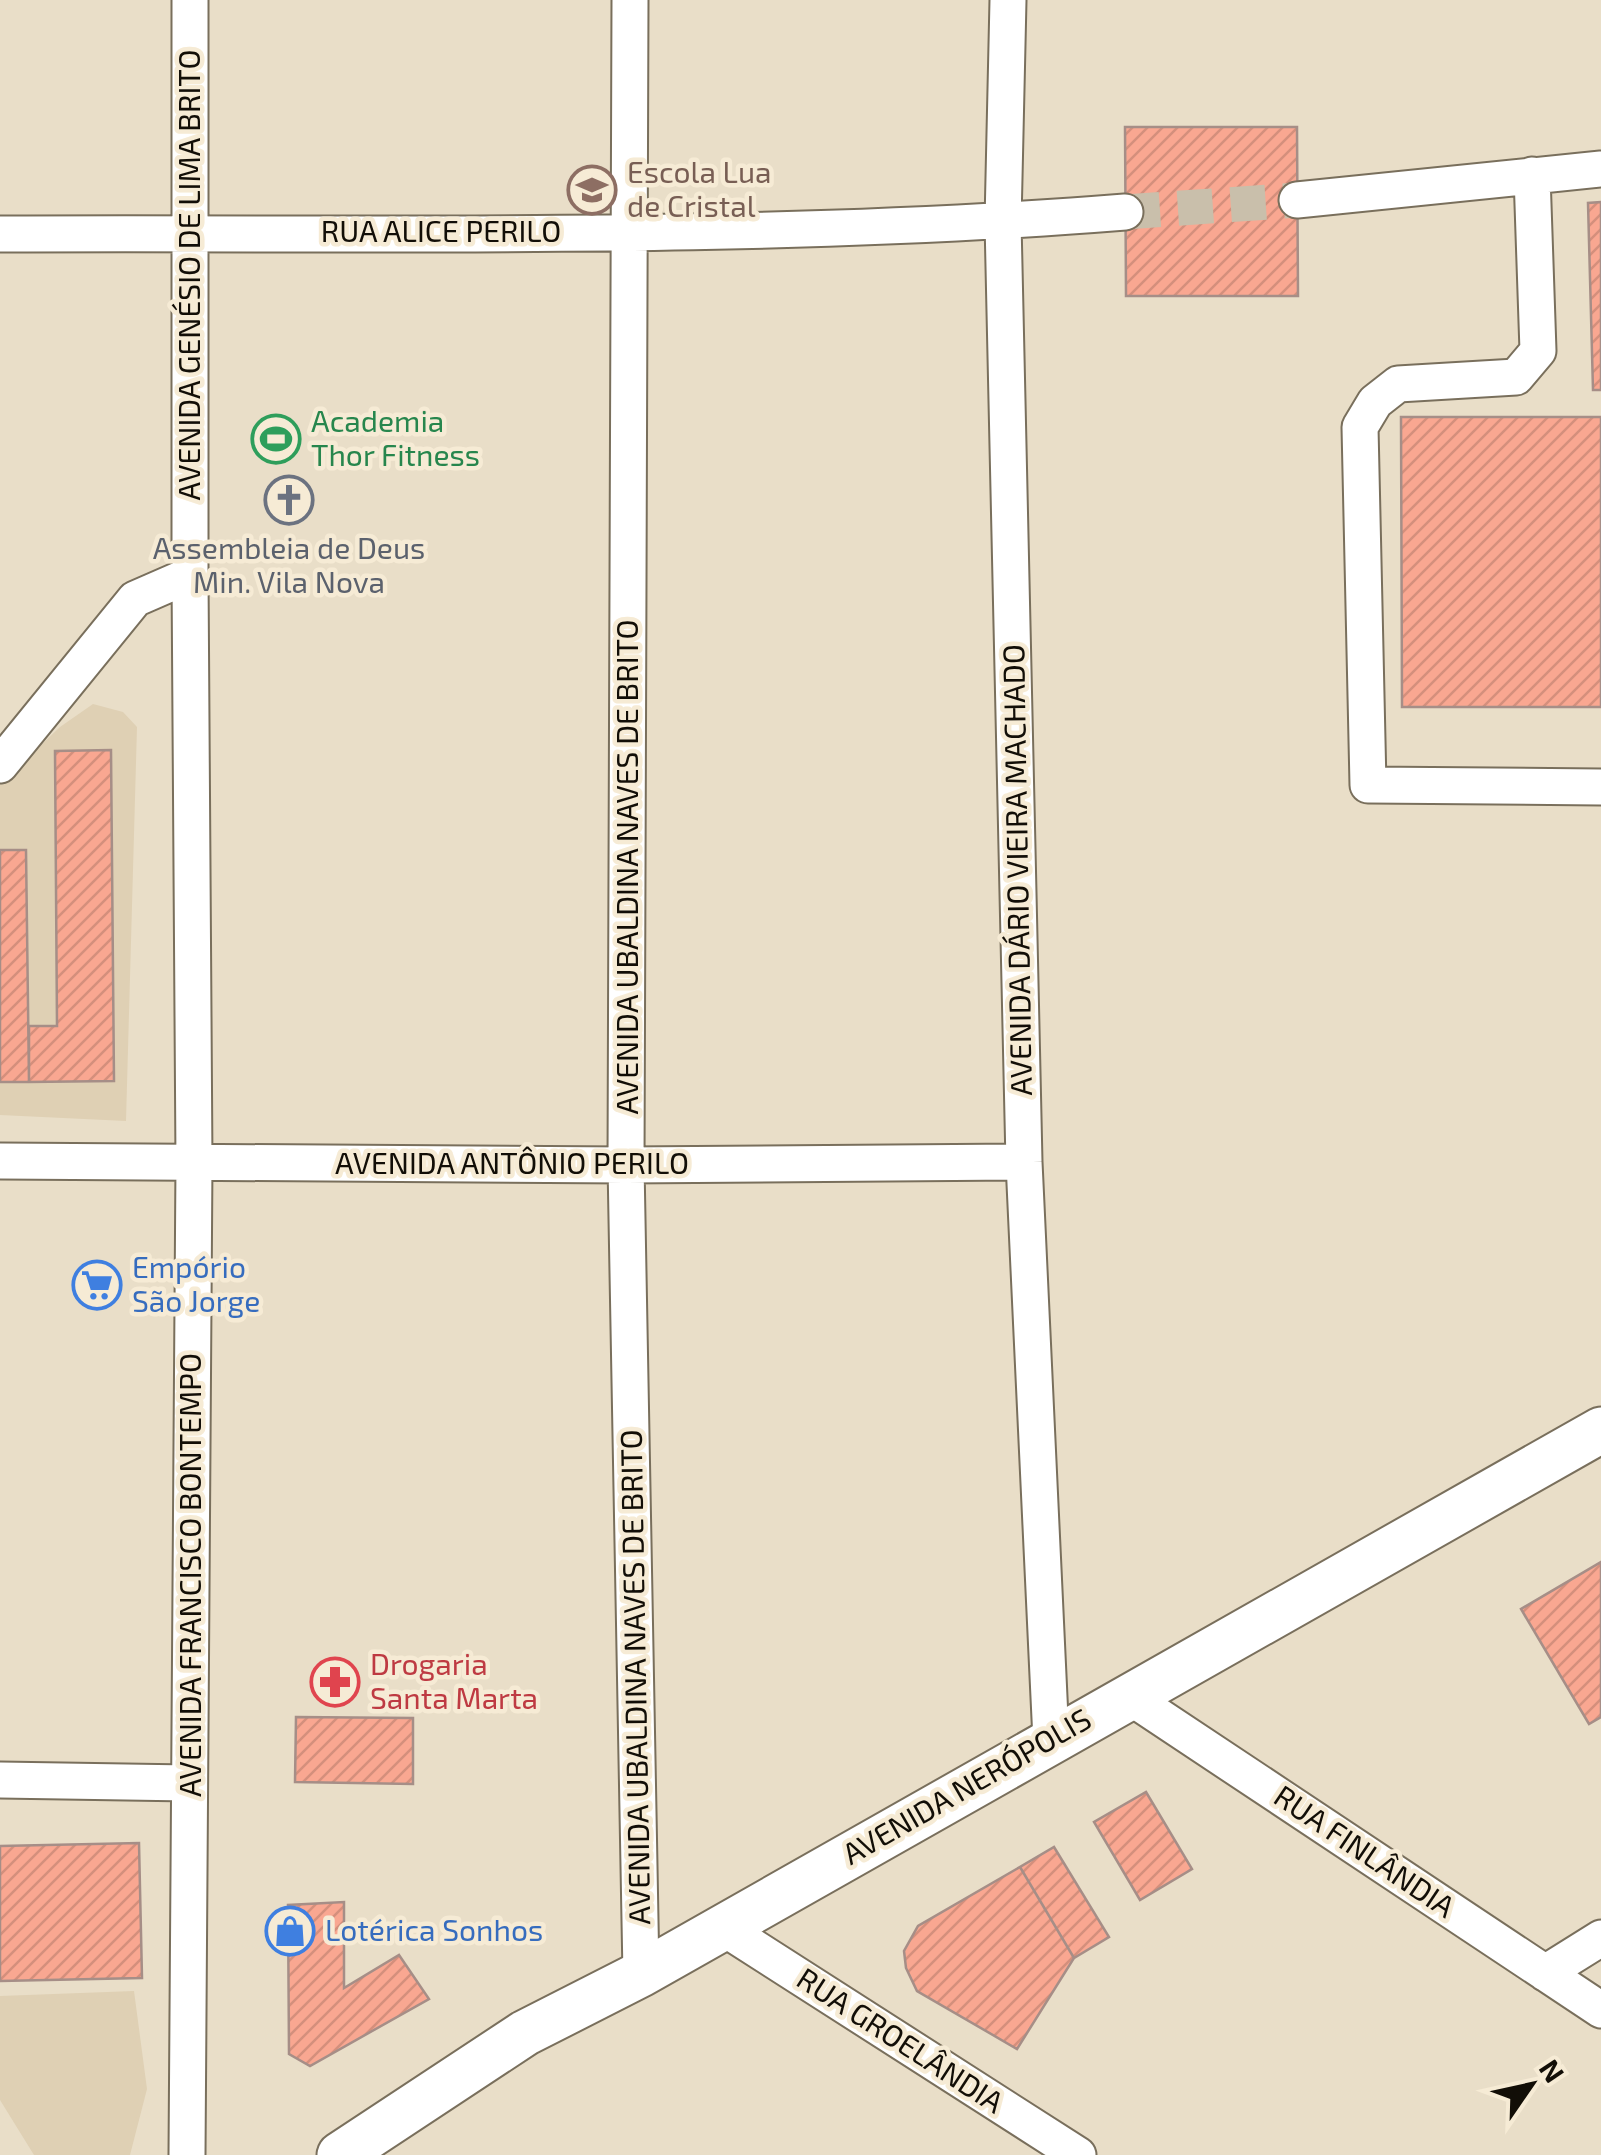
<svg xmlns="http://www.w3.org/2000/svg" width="1601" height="2155" font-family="'Exo 2',sans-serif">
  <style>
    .built { fill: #dfd0b4 }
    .building { fill: url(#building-hatch); stroke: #a68e87; stroke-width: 2.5 }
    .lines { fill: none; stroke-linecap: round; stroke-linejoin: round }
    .minor-tunnel { stroke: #c9bfab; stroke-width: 35; stroke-dasharray: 35 18; stroke-linecap: butt }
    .minor-casing { stroke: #796f5c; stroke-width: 39 }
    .major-casing { stroke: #796f5c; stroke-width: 49 }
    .minor { stroke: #fff; stroke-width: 35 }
    .major { stroke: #fff; stroke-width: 45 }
    .labels { text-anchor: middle; stroke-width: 9; stroke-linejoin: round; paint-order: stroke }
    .education-label { font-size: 30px; fill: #785e54; stroke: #f6ebd5; text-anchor: start }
    .street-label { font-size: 30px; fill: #120e07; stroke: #f6ebd5 }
    .leisure-label { font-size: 30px; fill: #27864d; stroke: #f6ebd5; text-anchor: start }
    .worship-label { font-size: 30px; fill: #5b616d; stroke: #f6ebd5 }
    .shop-label { font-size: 30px; fill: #366cbe; stroke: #f6ebd5; text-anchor: start }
    .health-label { font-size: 30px; fill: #be3a42; stroke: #f6ebd5; text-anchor: start }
  </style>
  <defs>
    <pattern id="building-hatch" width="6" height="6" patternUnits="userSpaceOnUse" patternTransform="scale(2.5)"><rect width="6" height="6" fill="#f9a791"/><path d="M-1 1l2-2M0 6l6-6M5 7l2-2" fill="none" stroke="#d48f7c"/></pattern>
  </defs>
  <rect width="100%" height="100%" fill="#e9dec8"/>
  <path class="built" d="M 93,704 L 123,712 L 137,727 L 126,1121 L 0,1115 L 0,784 L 60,727 Z
    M 134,1991 L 147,2089 L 130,2155 L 34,2155 L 0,2100 L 0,1996 Z"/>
  <path class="building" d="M 1125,127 L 1297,127 L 1298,296 L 1126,296 Z
    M 1601,202 L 1601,390 L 1593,390 L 1588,203 Z
    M 1401,417 L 1601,417 L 1601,707 L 1402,707 Z
    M 111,750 L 114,1081 L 29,1082 L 29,1026 L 57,1026 L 55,751 Z
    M 0,850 L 26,850 L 29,1082 L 0,1082 Z
    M 1601,1562 L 1601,1717 L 1589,1724 L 1521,1609 Z
    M 296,1717 L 413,1718 L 413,1784 L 295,1782 Z
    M 1146,1792 L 1192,1869 L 1140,1900 L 1094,1822 Z
    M 139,1843 L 142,1978 L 0,1981 L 0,1846 Z
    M 1054,1847 L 1109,1937 L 1074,1958 L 1020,1867 Z
    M 1020,1867 L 1074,1958 L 1017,2049 L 917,1991 L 906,1968 L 904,1951 L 918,1926 Z
    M 344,1902 L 344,1988 L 399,1955 L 429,1999 L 310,2066 L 289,2054 L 288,1905 Z"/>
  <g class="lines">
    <path class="minor-tunnel" d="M 1125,212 L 1297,200"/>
    <g class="minor-casing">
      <path id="minor" d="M 630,0 L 626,1165 L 641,1974
        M 1008,0 L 1003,222 L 1024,1162 L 1051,1740
        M 1532,175 L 1538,351 L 1516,377 L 1398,384 L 1375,402 L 1360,427 L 1368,785 L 1601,787
        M 1297,200 L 1601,169
        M 0,234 C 374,232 752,242 1125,212
        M 0,765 L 135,599 L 190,575 L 190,0
        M 0,1161 L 626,1165 L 1024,1162
        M 1127,1695 L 1601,2010
        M 0,1780 L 189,1783
        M 722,1927 L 1078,2155
        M 1545,1973 L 1601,1938
        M 187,2155 L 194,1162 L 190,575"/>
    </g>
    <g class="major-casing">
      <path id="major" d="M 340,2155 L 525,2033 L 641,1974 L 1601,1430"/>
    </g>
    <use href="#minor" class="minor"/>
    <use href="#major" class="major"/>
  </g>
  <defs>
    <g id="school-ring" transform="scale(2.5)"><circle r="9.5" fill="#f6ebd5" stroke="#8d6e63" stroke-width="1.5"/><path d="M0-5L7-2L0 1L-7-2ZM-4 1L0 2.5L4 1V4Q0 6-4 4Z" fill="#8d6e63"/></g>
    <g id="stadium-ring" transform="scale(2.5)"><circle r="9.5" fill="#f6ebd5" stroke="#2e9e5b" stroke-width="1.5"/><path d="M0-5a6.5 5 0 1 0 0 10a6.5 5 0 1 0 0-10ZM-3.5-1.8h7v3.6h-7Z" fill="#2e9e5b"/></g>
    <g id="church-ring" transform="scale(2.5)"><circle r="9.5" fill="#f6ebd5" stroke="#6b7280" stroke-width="1.5"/><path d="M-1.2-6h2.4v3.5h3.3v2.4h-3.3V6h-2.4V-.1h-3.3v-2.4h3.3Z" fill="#6b7280"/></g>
    <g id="supermarket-ring" transform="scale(2.5)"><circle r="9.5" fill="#f6ebd5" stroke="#3f7fe0" stroke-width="1.5"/><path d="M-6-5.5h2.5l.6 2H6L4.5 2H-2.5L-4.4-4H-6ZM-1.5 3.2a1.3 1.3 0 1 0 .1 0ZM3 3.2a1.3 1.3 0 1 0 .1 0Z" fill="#3f7fe0"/></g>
    <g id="pharmacy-ring" transform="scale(2.5)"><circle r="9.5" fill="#f6ebd5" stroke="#e0444e" stroke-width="1.5"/><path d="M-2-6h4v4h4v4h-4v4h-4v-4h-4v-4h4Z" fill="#e0444e"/></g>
    <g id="shop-ring" transform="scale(2.5)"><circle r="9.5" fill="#f6ebd5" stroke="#3f7fe0" stroke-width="1.5"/><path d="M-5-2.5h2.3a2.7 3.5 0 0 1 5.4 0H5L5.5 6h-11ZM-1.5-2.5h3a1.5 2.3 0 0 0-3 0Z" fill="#3f7fe0"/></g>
  </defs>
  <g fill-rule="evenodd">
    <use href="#school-ring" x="592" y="190"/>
    <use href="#stadium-ring" x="276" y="439"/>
    <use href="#church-ring" x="289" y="500"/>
    <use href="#supermarket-ring" x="97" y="1285"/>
    <use href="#pharmacy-ring" x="335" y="1682"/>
    <use href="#shop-ring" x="290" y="1931"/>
  </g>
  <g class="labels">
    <g class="education-label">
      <text x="627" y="183">Escola Lua<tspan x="627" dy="34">de Cristal</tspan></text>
    </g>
    <g class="street-label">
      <text x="441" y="242">RUA ALICE PERILO</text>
      <text transform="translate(190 275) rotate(-90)" y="10">AVENIDA GENÉSIO DE LIMA BRITO</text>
      <text transform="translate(628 867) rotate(-90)" y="10">AVENIDA UBALDINA NAVES DE BRITO</text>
      <text transform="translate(1018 870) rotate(-91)" y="10">AVENIDA DÁRIO VIEIRA MACHADO</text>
      <text x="512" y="1174">AVENIDA ANTÔNIO PERILO</text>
      <text transform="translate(191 1575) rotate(-90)" y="10">AVENIDA FRANCISCO BONTEMPO</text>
      <text transform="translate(636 1677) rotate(-91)" y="10">AVENIDA UBALDINA NAVES DE BRITO</text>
      <text transform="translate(967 1787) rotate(-30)" y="10">AVENIDA NERÓPOLIS</text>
      <text transform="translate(1364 1852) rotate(34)" y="10">RUA FINLÂNDIA</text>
      <text transform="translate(900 2041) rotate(33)" y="10">RUA GROELÂNDIA</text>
    </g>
    <g class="leisure-label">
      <text x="311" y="432">Academia<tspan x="311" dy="34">Thor Fitness</tspan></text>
    </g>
    <g class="worship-label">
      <text x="289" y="559">Assembleia de Deus<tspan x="289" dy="34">Min. Vila Nova</tspan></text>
    </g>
    <g class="shop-label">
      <text x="132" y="1278">Empório<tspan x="132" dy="34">São Jorge</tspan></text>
      <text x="325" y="1941">Lotérica Sonhos</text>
    </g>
    <g class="health-label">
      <text x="370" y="1675">Drogaria<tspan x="370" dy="34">Santa Marta</tspan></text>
    </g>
  </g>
  <g transform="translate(1531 2085) rotate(56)" stroke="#f6ebd5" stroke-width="8" paint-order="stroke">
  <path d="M0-8L18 38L0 25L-18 38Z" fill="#120e07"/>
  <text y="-15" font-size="28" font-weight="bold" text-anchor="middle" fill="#120e07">N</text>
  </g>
</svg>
